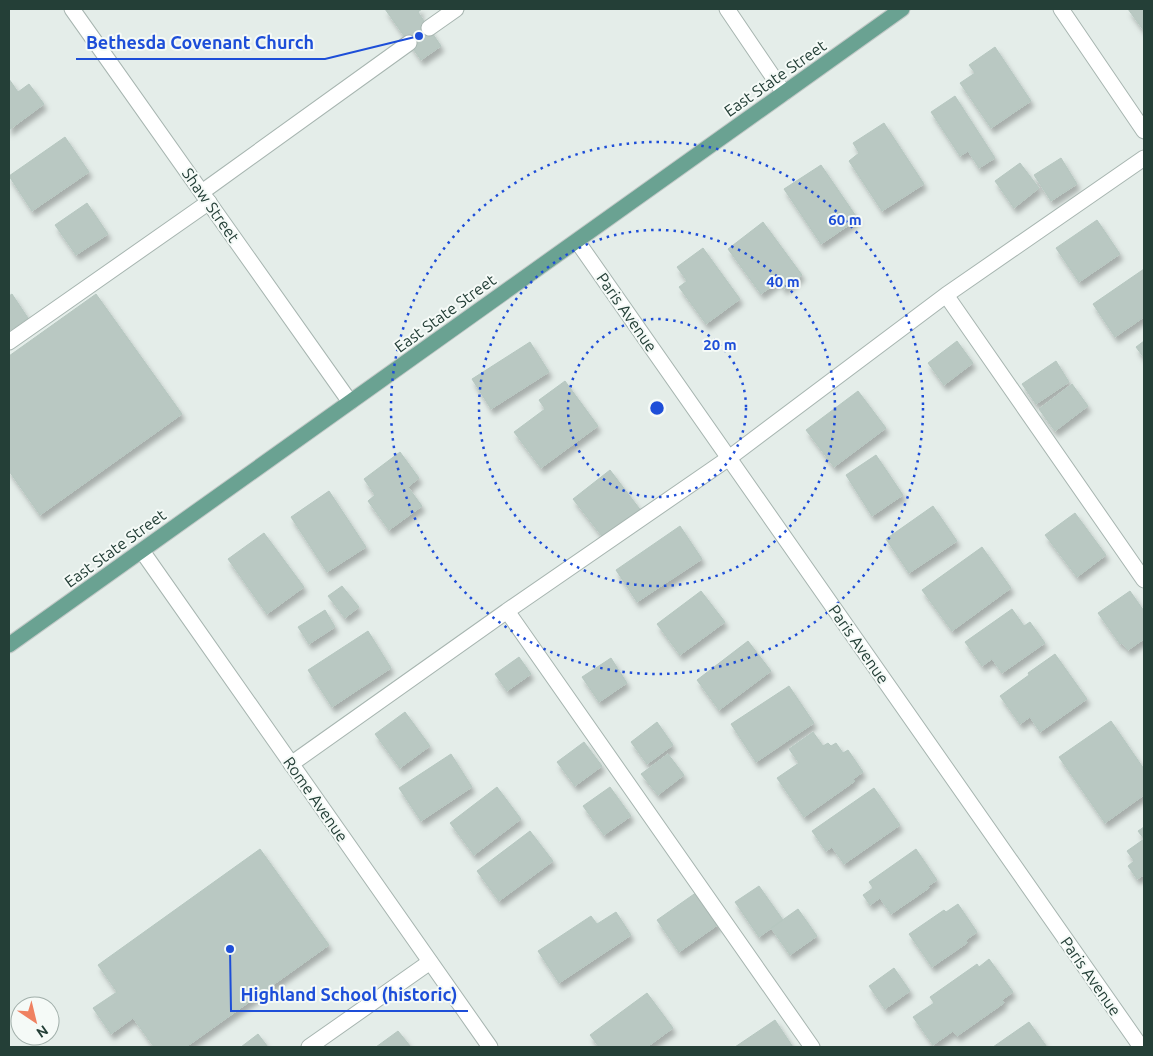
<svg xmlns="http://www.w3.org/2000/svg" width="1153" height="1056" font-family="Ubuntu,sans-serif">
  <style>
    .building { fill: #b9c8c2; stroke: #b6c7c0; filter: url(#shadow) }
    .lines { fill: none; stroke-linecap: round; stroke-linejoin: round }
    .service-casing { stroke: #a7b5b0; stroke-width: 17 }
    .minor-casing { stroke: #a7b5b0; stroke-width: 17 }
    .primary-casing { stroke: #c2c9c7; stroke-width: 17 }
    .service { stroke: #fff; stroke-width: 15 }
    .minor { stroke: #fff; stroke-width: 15 }
    .primary { stroke: #6aa292; stroke-width: 15 }
    .ring { fill: none; stroke: #1d4ed8; stroke-width: 2.5; stroke-dasharray: 2.5 5 }
    .labels { text-anchor: middle; stroke-width: 4; stroke-linejoin: round; paint-order: stroke }
    .street-label { font-size: 16px; fill: #243f37; stroke: #f5faf7 }
    .centre { fill: #1d4ed8; stroke: #f5faf7; stroke-width: 2.5 }
    .ring-label { font-size: 15px; text-anchor: middle; font-weight: bold; fill: #1d4ed8; stroke: #f5faf7; stroke-width: 4; stroke-linejoin: round; paint-order: stroke }
    .leader { fill: none; stroke: #1d4ed8; stroke-width: 2 }
    .callout-dot { fill: #1d4ed8; stroke: #f5faf7; stroke-width: 2 }
    .callout-label { font-size: 18px; text-anchor: middle; font-weight: bold; fill: #1d4ed8; stroke: #f5faf7; stroke-width: 4; stroke-linejoin: round; paint-order: stroke }
  </style>
  <defs>
    <filter id="shadow"><feDropShadow dx="3" dy="5.5" stdDeviation="2.5" flood-color="#0004"/></filter>
  </defs>
  <rect width="100%" height="100%" fill="#e4ede9"/>
  <path class="building" d="M 385,9 L 422,9 L 418,12 L 441,46 L 421,60 Z
    M 1128,9 L 1144,9 L 1144,31 Z
    M 995,47 L 1031,101 L 991,128 L 960,83 L 975,73 L 969,65 Z
    M 9,79 L 18,92 L 29,84 L 44,104 L 9,130 Z
    M 955,96 L 995,158 L 979,168 L 968,151 L 960,156 L 931,112 Z
    M 884,123 L 924,184 L 882,211 L 849,161 L 859,153 L 853,143 Z
    M 65,137 L 89,172 L 32,211 L 9,176 Z
    M 1061,158 L 1077,184 L 1051,201 L 1034,175 Z
    M 1020,163 L 1039,188 L 1014,208 L 995,181 Z
    M 821,165 L 858,219 L 821,244 L 784,189 Z
    M 87,203 L 108,234 L 76,255 L 55,225 Z
    M 1097,220 L 1120,254 L 1079,282 L 1056,248 Z
    M 763,222 L 802,275 L 784,289 L 779,281 L 761,294 L 728,249 Z
    M 703,248 L 740,299 L 706,324 L 679,287 L 687,281 L 677,267 Z
    M 1144,269 L 1144,317 L 1115,337 L 1093,304 Z
    M 12,294 L 28,318 L 9,331 L 9,296 Z
    M 96,294 L 182,414 L 40,515 L 9,471 L 9,356 Z
    M 957,341 L 973,363 L 944,385 L 928,363 Z
    M 1144,341 L 1144,358 L 1136,347 Z
    M 530,342 L 549,372 L 491,409 L 472,379 Z
    M 1056,361 L 1069,382 L 1036,404 L 1022,384 Z
    M 565,381 L 598,426 L 541,468 L 514,432 L 545,409 L 539,400 Z
    M 1072,384 L 1088,406 L 1055,431 L 1039,409 Z
    M 858,391 L 886,428 L 834,467 L 806,430 Z
    M 400,452 L 419,478 L 408,487 L 422,506 L 389,530 L 368,501 L 375,495 L 364,479 Z
    M 876,455 L 903,495 L 872,516 L 846,475 Z
    M 610,470 L 642,512 L 605,540 L 573,499 Z
    M 329,491 L 366,547 L 327,572 L 291,517 Z
    M 933,506 L 957,541 L 909,573 L 886,539 Z
    M 1075,513 L 1106,555 L 1077,577 L 1045,535 Z
    M 680,526 L 702,559 L 637,602 L 616,570 Z
    M 264,533 L 304,587 L 267,614 L 228,559 Z
    M 982,547 L 1011,588 L 952,631 L 922,590 Z
    M 342,586 L 359,607 L 345,618 L 328,596 Z
    M 701,591 L 725,622 L 680,655 L 657,624 Z
    M 1130,591 L 1144,611 L 1144,639 L 1128,650 L 1122,643 L 1120,644 L 1098,613 Z
    M 1012,609 L 1024,626 L 1030,622 L 1045,643 L 1002,673 L 992,659 L 982,666 L 965,642 Z
    M 325,610 L 335,627 L 309,644 L 298,627 Z
    M 368,631 L 391,668 L 332,707 L 308,670 Z
    M 748,641 L 771,671 L 719,710 L 697,680 Z
    M 1055,654 L 1087,699 L 1040,732 L 1030,717 L 1020,724 L 1000,696 L 1029,675 L 1028,673 Z
    M 519,657 L 531,674 L 507,691 L 495,674 Z
    M 611,658 L 627,683 L 599,702 L 582,677 Z
    M 789,686 L 814,723 L 756,762 L 731,724 Z
    M 405,712 L 430,746 L 400,768 L 375,734 Z
    M 1111,721 L 1144,769 L 1144,795 L 1105,823 L 1059,757 Z
    M 657,722 L 673,745 L 647,764 L 631,742 Z
    M 813,732 L 823,746 L 828,743 L 831,746 L 836,743 L 843,753 L 848,750 L 863,772 L 853,779 L 855,781 L 804,817 L 777,778 L 799,763 L 789,749 Z
    M 584,742 L 602,766 L 575,786 L 557,762 Z
    M 451,754 L 472,787 L 421,821 L 399,788 Z
    M 668,754 L 684,775 L 658,795 L 641,774 Z
    M 497,787 L 521,819 L 474,855 L 450,823 Z
    M 610,787 L 631,816 L 604,835 L 583,806 Z
    M 874,788 L 900,825 L 844,864 L 832,847 L 826,851 L 812,831 Z
    M 1144,827 L 1144,875 L 1137,879 L 1128,866 L 1134,861 L 1127,851 L 1144,839 L 1138,831 Z
    M 530,831 L 553,861 L 499,901 L 477,871 Z
    M 260,849 L 329,945 L 186,1047 L 154,1047 L 133,1018 L 111,1034 L 93,1008 L 117,992 L 98,965 Z
    M 916,849 L 937,880 L 928,886 L 929,888 L 891,914 L 880,898 L 870,905 L 863,895 L 873,888 L 869,882 Z
    M 759,886 L 783,920 L 759,937 L 735,902 Z
    M 697,892 L 719,924 L 679,952 L 657,920 Z
    M 958,904 L 977,932 L 966,940 L 967,943 L 932,967 L 909,934 L 944,910 L 946,912 Z
    M 798,909 L 817,936 L 790,955 L 771,928 Z
    M 616,912 L 631,935 L 559,983 L 538,951 L 591,916 L 597,924 Z
    M 989,959 L 1013,992 L 1002,1000 L 1004,1003 L 957,1036 L 953,1031 L 933,1045 L 913,1017 L 934,1003 L 930,997 L 977,964 L 979,967 Z
    M 894,968 L 910,991 L 885,1009 L 869,986 Z
    M 647,993 L 673,1028 L 647,1047 L 599,1047 L 590,1035 Z
    M 775,1020 L 793,1047 L 735,1047 Z
    M 1029,1022 L 1047,1047 L 993,1047 Z
    M 398,1031 L 411,1047 L 376,1047 Z
    M 258,1034 L 268,1047 L 241,1047 Z"/>
  <g class="lines">
    <g class="service-casing">
      <path id="service" d="M 429,28 L 456,9
        M 202,192 L 409,43
        M 946,295 L 1144,158
        M 9,342 L 209,202
        M 507,611 L 729,458 L 946,295 L 1144,580
        M 291,764 L 507,611 L 812,1047
        M 309,1047 L 430,962"/>
    </g>
    <g class="minor-casing">
      <path id="minor" d="M 72,9 L 350,402
        M 727,9 L 784,93
        M 1061,9 L 1144,131
        M 577,241 L 1141,1047
        M 142,551 L 490,1047"/>
    </g>
    <g class="primary-casing">
      <path id="primary" d="M 9,645 L 902,9"/>
    </g>
    <use href="#service" class="service"/>
    <use href="#minor" class="minor"/>
    <use href="#primary" class="primary"/>
  </g>
  <g class="ring">
    <circle cx="657" cy="408" r="89"/>
    <circle cx="657" cy="408" r="178"/>
    <circle cx="657" cy="408" r="266"/>
  </g>
  <g class="labels">
    <g class="street-label">
      <text transform="translate(775 78) rotate(-35)" y="6">East State Street</text>
      <text transform="translate(211 205) rotate(55)" y="6">Shaw Street</text>
      <text transform="translate(627 312) rotate(55)" y="6">Paris Avenue</text>
      <text transform="translate(445 313) rotate(-36)" y="6">East State Street</text>
      <text transform="translate(115 548) rotate(-36)" y="6">East State Street</text>
      <text transform="translate(859 644) rotate(55)" y="6">Paris Avenue</text>
      <text transform="translate(316 799) rotate(55)" y="6">Rome Avenue</text>
      <text transform="translate(1091 976) rotate(55)" y="6">Paris Avenue</text>
    </g>
  </g>
  <circle cx="657" cy="408" r="8" class="centre"/>
  <g class="ring-label">
    <text x="845" y="225">60 m</text>
    <text x="783" y="287">40 m</text>
    <text x="720" y="350">20 m</text>
  </g>
  <path class="leader" d="M419 36L325 59H76M230 949L231 1011H468"/>
  <g class="callout-dot">
    <circle cx="419" cy="36" r="5"/>
    <circle cx="230" cy="949" r="5"/>
  </g>
  <g class="callout-label">
    <text x="200" y="49">Bethesda Covenant Church</text>
    <text x="349" y="1001">Highland School (historic)</text>
  </g>
  <rect width="1153" height="1056" fill="none" stroke="#243f37" stroke-width="20"/>
  <g transform="translate(35 1021) rotate(145)"><circle r="24" fill="#f5faf7" stroke="#a1afaa"/>
  <path d="M0-4L9 19L0 12L-9 19Z" fill="#ef8161"/>
  <text y="-8" font-size="14" font-weight="bold" text-anchor="middle" fill="#243f37">N</text>
  </g>
</svg>
